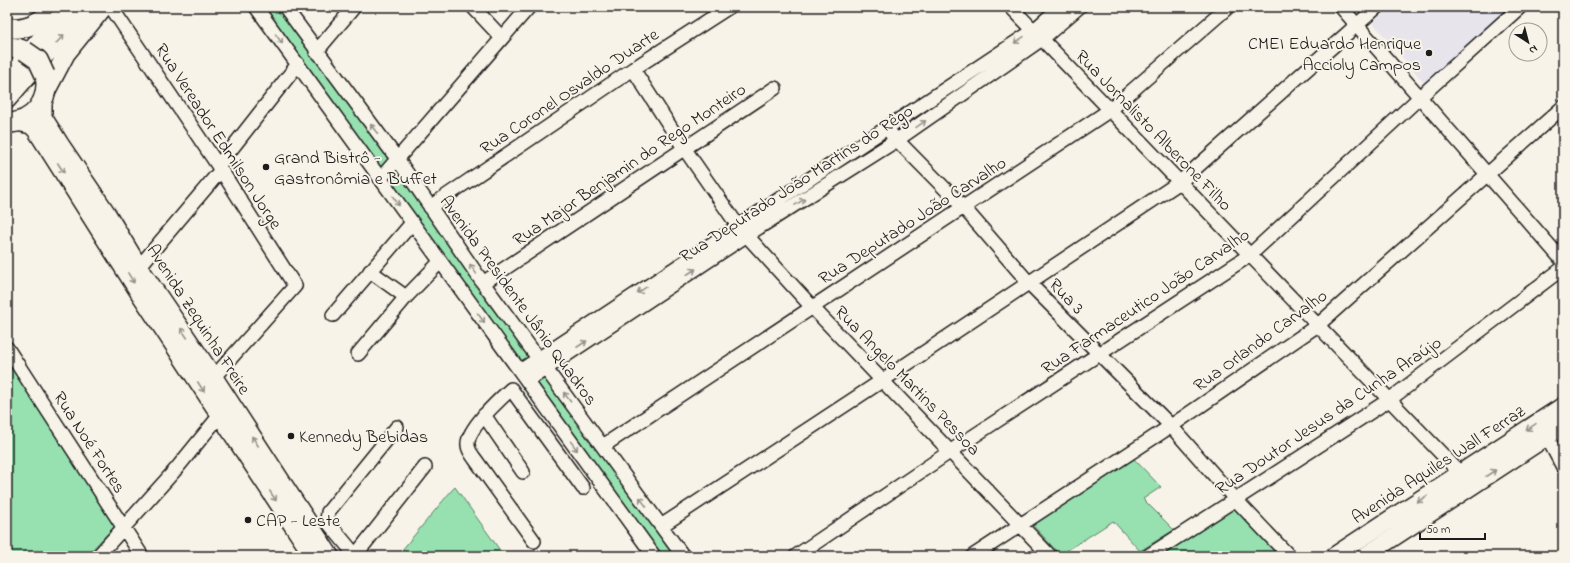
<svg xmlns="http://www.w3.org/2000/svg" width="1570" height="563" font-family="'Indie Flower',sans-serif">
  <style>
    .built { fill: #e7e4ec }
    .green { fill: #97e1b0; stroke: #5a7e66 }
    .lines { fill: none; stroke-linecap: round; stroke-linejoin: round }
    .minor-casing { stroke: #1c1c1c; stroke-width: 16 }
    .major-casing { stroke: #1c1c1c; stroke-width: 20 }
    .highway-casing { stroke: #1c1c1c; stroke-width: 22 }
    .minor { stroke: #f7f3e8; stroke-width: 13 }
    .major { stroke: #f7f3e8; stroke-width: 17 }
    .highway { stroke: #f7f3e8; stroke-width: 19 }
    .highway-bridge-casing { stroke: #1c1c1c; stroke-width: 22; stroke-linecap: butt }
    .highway-bridge { stroke: #f7f3e8; stroke-width: 19 }
    .oneway { stroke: #94928c }
    .poi-dot { fill: #1c1c1c; stroke: #f7f3e8; stroke-width: 1.5 }
    .labels { text-anchor: middle; stroke-width: 4; stroke-linejoin: round; paint-order: stroke }
    .poi-label { font-size: 18px; fill: #1c1c1c; stroke: #f7f3e8; text-anchor: start }
    .street-label { font-size: 18px; fill: #1c1c1c; stroke: #f7f3e8 }
  </style>
  <rect width="100%" height="100%" fill="#f7f3e8"/>
  <filter id="ink" filterUnits="userSpaceOnUse"><feTurbulence type="fractalNoise" baseFrequency=".025" numOctaves="2"/><feDisplacementMap in="SourceGraphic" scale="8" xChannelSelector="R" yChannelSelector="G"/><feConvolveMatrix kernelMatrix="1 2 1 2 8 2 1 2 1" color-interpolation-filters="sRGB"/></filter>
  <g filter="url(#ink)">
    <path class="built" d="M 1390,7 L 1510,7 L 1425,84 L 1373,23 Z"/>
    <path class="green" d="M 262,7 L 279,7 L 389,160 L 384,168 L 379,167 Z
      M 393,172 L 400,174 L 413,195 L 531,356 L 521,363 L 388,179 Z
      M 7,356 L 117,524 L 86,556 L 7,556 Z
      M 543,375 L 677,556 L 660,556 L 535,380 Z
      M 1132,457 L 1161,487 L 1143,499 L 1174,530 L 1140,551 L 1113,521 L 1060,555 L 1031,523 Z
      M 455,487 L 504,556 L 397,556 L 452,490 Z
      M 1236,503 L 1286,556 L 1155,556 Z"/>
    <g class="lines">
      <g class="minor-casing">
        <path id="minor" d="M 111,7 L 221,170 L 295,286 L 214,377
          M 256,7 L 654,556
          M 285,7 L 398,160 L 483,283 L 683,556
          M 473,7 L 502,38
          M 1011,7 L 1461,474 L 1465,481
          M 1341,7 L 1563,261
          M 316,52 L 354,7
          M 633,69 L 684,148 L 738,226 L 812,307 L 1050,556
          M 891,134 L 964,208 L 1029,283 L 1171,426 L 1236,500 L 1289,556
          M 218,166 L 298,64
          M 380,179 L 529,7
          M 430,207 L 633,69 L 729,7
          M 139,267 L 221,170
          M 370,271 L 406,297
          M 483,283 L 775,88
          M 333,315 L 412,223
          M 7,348 L 142,556
          M 358,354 L 406,297 L 440,262
          M 520,371 L 1033,31 L 1060,7
          M 527,381 L 747,235 L 897,140 L 1042,39 L 1079,7
          M 484,415 L 523,472
          M 1547,437 L 1563,467
          M 603,446 L 1110,110 L 1228,7
          M 661,526 L 883,380 L 1180,182 L 1377,7
          M 534,541 L 475,459 C 472,455 468,450 468,445 C 466,430 500,399 511,389 L 583,488
          M 98,556 L 177,468 L 220,415
          M 355,556 L 425,467
          M 356,556 L 327,521 L 328,512 L 397,427
          M 796,556 L 951,451 L 1250,255 L 1420,97 L 1520,7
          M 973,556 L 1171,426 L 1318,325 L 1563,107
          M 1148,556 L 1389,400 L 1563,268"/>
      </g>
      <g class="major-casing">
        <path id="major" d="M 7,78 L 68,7
          M 46,92 L 66,54 L 104,7
          M 7,100 L 87,7
          M 43,101 L 43,117 L 60,144 L 106,212 L 139,267 L 217,382 L 330,556
          M 17,122 L 31,125 L 36,130 L 140,294 L 313,556
          M 1334,556 L 1563,406
          M 1365,556 L 1563,426"/>
      </g>
      <g class="highway-casing">
        <path id="highway" d="M 7,27 C 21,31 33,25 44,18
          M 7,47 L 17,48 L 25,51
          M 7,123 C 34,123 50,100 45,75"/>
      </g>
      <use href="#minor" class="minor"/>
      <use href="#major" class="major"/>
      <use href="#highway" class="highway"/>
      <g class="highway-bridge-casing">
        <path id="highway-bridge" d="M 25,51 L 38,60 L 45,75"/>
      </g>
      <use href="#highway-bridge" class="highway-bridge"/>
    </g>
    <defs><path id="oneway-shaft" d="M-6 0H5M1.5-3L5.5 0L1.5 3" fill="none" stroke-width="1.6" stroke-linecap="round" stroke-linejoin="round"/></defs>
    <g class="oneway">
      <use href="#oneway-shaft" transform="translate(60 39) rotate(-49)"/>
      <use href="#oneway-shaft" transform="translate(279 39) rotate(54)"/>
      <use href="#oneway-shaft" transform="translate(1019 40) rotate(146)"/>
      <use href="#oneway-shaft" transform="translate(921 124) rotate(-35)"/>
      <use href="#oneway-shaft" transform="translate(374 129) rotate(-127)"/>
      <use href="#oneway-shaft" transform="translate(61 168) rotate(57)"/>
      <use href="#oneway-shaft" transform="translate(396 201) rotate(54)"/>
      <use href="#oneway-shaft" transform="translate(800 202) rotate(-32)"/>
      <use href="#oneway-shaft" transform="translate(473 269) rotate(-125)"/>
      <use href="#oneway-shaft" transform="translate(691 272) rotate(-33)"/>
      <use href="#oneway-shaft" transform="translate(131 278) rotate(58)"/>
      <use href="#oneway-shaft" transform="translate(642 290) rotate(146)"/>
      <use href="#oneway-shaft" transform="translate(481 318) rotate(54)"/>
      <use href="#oneway-shaft" transform="translate(184 333) rotate(-124)"/>
      <use href="#oneway-shaft" transform="translate(582 344) rotate(-33)"/>
      <use href="#oneway-shaft" transform="translate(201 387) rotate(57)"/>
      <use href="#oneway-shaft" transform="translate(567 397) rotate(-127)"/>
      <use href="#oneway-shaft" transform="translate(1531 427) rotate(146)"/>
      <use href="#oneway-shaft" transform="translate(255 441) rotate(-123)"/>
      <use href="#oneway-shaft" transform="translate(574 446) rotate(54)"/>
      <use href="#oneway-shaft" transform="translate(1491 473) rotate(-33)"/>
      <use href="#oneway-shaft" transform="translate(273 496) rotate(57)"/>
      <use href="#oneway-shaft" transform="translate(1422 499) rotate(147)"/>
      <use href="#oneway-shaft" transform="translate(643 502) rotate(-126)"/>
    </g>
  </g>
  <g class="poi-dot">
    <circle cx="1429" cy="53" r="4"/>
    <circle cx="266" cy="167" r="4"/>
    <circle cx="291" cy="436" r="4"/>
    <circle cx="248" cy="520" r="4"/>
  </g>
  <g class="labels">
    <g class="poi-label">
      <text x="1421" y="49" text-anchor="end">CMEI Eduardo Henrique<tspan x="1421" dy="21">Accioly Campos</tspan></text>
      <text x="274" y="163">Grand Bistrô -<tspan x="274" dy="21">Gastronômia e Buffet</tspan></text>
      <text x="299" y="442">Kennedy Bebidas</text>
      <text x="256" y="526">CAP - Leste</text>
    </g>
    <g class="street-label">
      <text transform="translate(569 91) rotate(-34)" y="6">Rua Coronel Osvaldo Duarte</text>
      <text transform="translate(1154 130) rotate(46)" y="6">Rua Jornalisto Alberone Filho</text>
      <text transform="translate(219 136) rotate(57)" y="6">Rua Vereador Edmilson Jorge</text>
      <text transform="translate(629 164) rotate(-34)" y="6">Rua Major Benjamin do Rego Monteiro</text>
      <text transform="translate(796 183) rotate(-33)" y="6">Rua Deputado João Martins do Rêgo</text>
      <text transform="translate(912 220) rotate(-33)" y="6">Rua Deputado João Carvalho</text>
      <text transform="translate(1067 296) rotate(46)" y="6">Rua 3</text>
      <text transform="translate(519 300) rotate(54)" y="6">Avenida Presidente Jânio Quadros</text>
      <text transform="translate(1145 301) rotate(-34)" y="6">Rua Farmaceutico João Carvalho</text>
      <text transform="translate(199 319) rotate(57)" y="6">Avenida Zequinha Freire</text>
      <text transform="translate(1260 340) rotate(-36)" y="6">Rua Orlando Carvalho</text>
      <text transform="translate(908 380) rotate(46)" y="6">Rua Angelo Martins Pessoa</text>
      <text transform="translate(1328 415) rotate(-34)" y="6">Rua Doutor Jesus da Cunha Araújo</text>
      <text transform="translate(90 442) rotate(57)" y="6">Rua Noé Fortes</text>
      <text transform="translate(1438 464) rotate(-33)" y="6">Avenida Aquiles Wall Ferraz</text>
    </g>
  </g>
  <rect width="1570" height="563" fill="none" stroke="#f7f3e8" stroke-width="24"/>
  <rect x="12" y="12" width="1546" height="539" fill="none" stroke="#1c1c1c" stroke-width="1.5" filter="url(#ink)"/>
  <g transform="translate(1528 42) rotate(144)"><circle r="19" fill="#f7f3e8" stroke="#9f9d96"/>
  <path d="M0-3L7 15L0 10L-7 15Z" fill="#1c1c1c"/>
  <text y="-6" font-size="11" font-weight="bold" text-anchor="middle" fill="#1c1c1c">N</text>
  </g>
  <path d="M1420 533v6h65v-6" fill="none" stroke="#1c1c1c" stroke-width="2"/>
  <text x="1426" y="533" font-size="12" fill="#1c1c1c" stroke="#f7f3e8" stroke-width="3" paint-order="stroke">50 m</text>
</svg>
